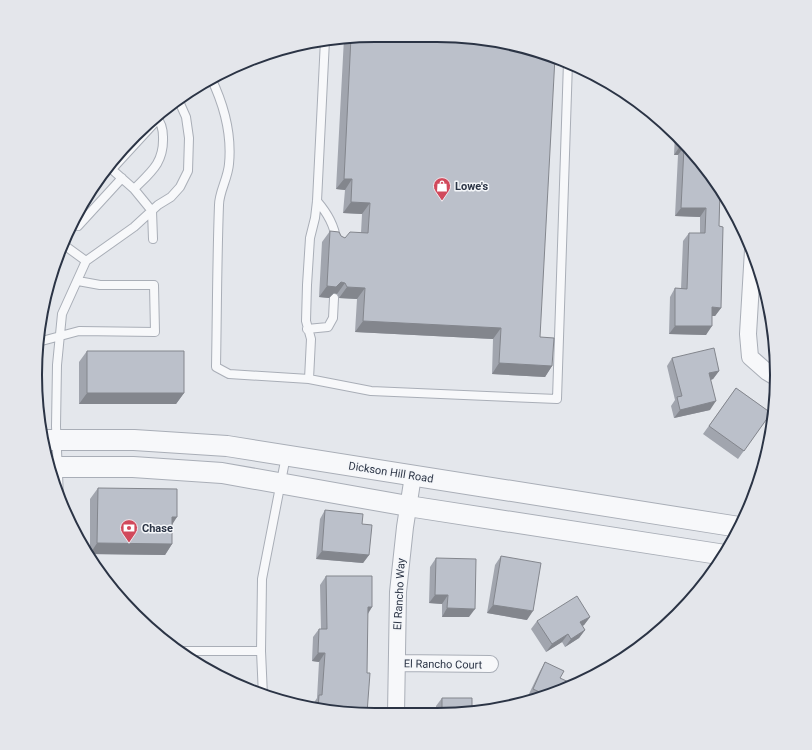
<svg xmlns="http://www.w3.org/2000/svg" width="812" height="750" font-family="Roboto,sans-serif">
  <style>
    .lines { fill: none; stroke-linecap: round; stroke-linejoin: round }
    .service-casing { stroke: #a9aeb7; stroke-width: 10 }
    .minor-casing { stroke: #a9aeb7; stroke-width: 18 }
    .tertiary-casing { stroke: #a9aeb7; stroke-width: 22 }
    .service { stroke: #f7f8fa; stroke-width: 8 }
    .minor { stroke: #f7f8fa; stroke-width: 16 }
    .tertiary { stroke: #f7f8fa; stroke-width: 20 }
    .wall { fill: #a1a5ae }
    .shaded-wall { fill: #83868d }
    .building { fill: #bbc0ca; stroke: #83868d }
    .labels { text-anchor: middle; stroke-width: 3; stroke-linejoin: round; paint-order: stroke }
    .poi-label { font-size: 11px; font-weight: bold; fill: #2b3445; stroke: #f4f6f9; text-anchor: start }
    .street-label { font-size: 11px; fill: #2b3445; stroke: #f4f6f9 }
    .rim { fill: none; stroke: #2b3445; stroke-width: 2 }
  </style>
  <rect width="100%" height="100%" fill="#e4e7ec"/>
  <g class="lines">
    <g class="service-casing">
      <path id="service" d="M 211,78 C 224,105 232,134 229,164 C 228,178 219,192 219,205 C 217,259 217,313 216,367 L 229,374 L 309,379 L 311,339 L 306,321 L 307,285 L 310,238 L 315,218 L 317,201 L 325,40
        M 108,166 L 134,189 L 152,211 L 153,239
        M 112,169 L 158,119
        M 134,189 C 151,172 164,163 163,137 C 163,130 161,122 156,117
        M 317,201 C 328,214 334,225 337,242
        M 78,226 L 122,178
        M 64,245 L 86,261
        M 307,329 L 328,327 L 333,318 L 334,298
        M 38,342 L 79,331 L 155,332 L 154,285 L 100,285 L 78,281
        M 309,379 L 371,391 L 557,399 L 568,62
        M 59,498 L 56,426 L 57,365 L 62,314 L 86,261 L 134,227 L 158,205 L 171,197 L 180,187 L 188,171 L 189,138 L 186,117 L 178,99
        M 179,651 L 261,651 L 263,696
        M 261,651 L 262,579 L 286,456"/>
    </g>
    <g class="minor-casing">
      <path id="minor" d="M 753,250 L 748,334 L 750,357 L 767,372 L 777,378
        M 397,663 L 490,664
        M 396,714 L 398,592 L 405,527 L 413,476"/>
    </g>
    <g class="tertiary-casing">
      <path id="tertiary" d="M 41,440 L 134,440 L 227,446 L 739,527
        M 49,467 L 133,467 L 222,473 L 408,506 L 725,555"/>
    </g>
    <use href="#service" class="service"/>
    <use href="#minor" class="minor"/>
    <use href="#tertiary" class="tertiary"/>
  </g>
  <path class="wall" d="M 375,35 L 540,337 L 552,366 L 545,377 L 492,374 L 493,339 L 355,332 L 357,299 L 339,298 L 337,294 L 334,293 L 329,298 L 319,297 L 322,242 L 330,231 L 345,238 L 361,233 L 362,214 L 343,213 L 345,190 L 336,189 L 344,38 Z
    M 675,133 L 678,135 L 720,186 L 725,195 L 722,199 L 719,199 L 719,226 L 721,308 L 715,316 L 712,316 L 706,335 L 669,334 L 670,297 L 675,288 L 681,289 L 683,241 L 689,233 L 700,233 L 700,217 L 675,216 L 678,155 L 674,155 Z
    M 87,351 L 184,393 L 176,404 L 79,404 L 79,362 Z
    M 672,358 L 719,371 L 713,379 L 711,380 L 710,410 L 674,418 L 671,406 L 675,400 L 667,366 Z
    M 736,388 L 771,413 L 738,459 L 703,434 Z
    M 98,488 L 172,524 L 172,544 L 165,555 L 90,554 L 90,499 Z
    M 325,510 L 362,524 L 369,555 L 363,563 L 316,559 L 320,519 Z
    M 501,556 L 527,620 L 487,613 L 495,565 Z
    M 436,558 L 469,617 L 442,617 L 442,604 L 429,603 L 430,567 Z
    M 326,576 L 372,607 L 368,614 L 331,712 L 313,708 L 313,704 L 317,698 L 319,662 L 312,661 L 313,637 L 319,629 L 321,629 L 320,585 Z
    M 590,617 L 584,625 L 582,626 L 585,630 L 579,638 L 565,647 L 562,642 L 546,652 L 531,629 L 537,621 Z
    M 545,662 L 560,678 L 567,689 L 532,700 L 527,698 L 540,671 Z
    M 442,698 L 472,698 L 437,715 L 429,715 L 432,710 L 436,710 L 436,706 Z"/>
  <path class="shaded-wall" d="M 680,146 L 684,147 L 678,155 L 674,155 Z
    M 344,179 L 352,179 L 345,190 L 336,189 Z
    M 720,190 L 722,190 L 725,195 L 722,199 L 714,199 Z
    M 351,202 L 370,203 L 362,214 L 343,213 Z
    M 681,208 L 706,208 L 700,217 L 675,216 Z
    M 341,282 L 345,283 L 337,294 L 334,293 L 329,298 L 319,297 L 327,286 Z
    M 347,287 L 365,288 L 357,299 L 339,298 Z
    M 712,307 L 721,308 L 715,316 L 706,316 Z
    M 363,321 L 501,328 L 493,339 L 355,332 Z
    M 675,326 L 712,326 L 706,335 L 669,334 Z
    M 499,363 L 552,366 L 545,377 L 492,374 Z
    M 719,371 L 713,379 L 703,382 L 709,373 Z
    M 87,393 L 184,393 L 176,404 L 79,404 Z
    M 716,401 L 710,410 L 674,418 L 680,410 Z
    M 172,517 L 177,517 L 170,528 Z
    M 97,543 L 172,544 L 165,555 L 90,554 Z
    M 322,551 L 369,555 L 363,563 L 316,559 Z
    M 435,595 L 448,595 L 442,604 L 429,603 Z
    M 493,605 L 533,611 L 527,620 L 487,613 Z
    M 368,607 L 372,607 L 366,616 Z
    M 447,608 L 475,609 L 469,617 L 442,617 Z
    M 590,617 L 584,625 L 575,631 L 580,622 Z
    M 585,630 L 579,638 L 565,647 L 571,639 Z
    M 568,634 L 562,642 L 546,652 L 552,644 Z
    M 318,653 L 325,653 L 319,662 L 312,661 Z"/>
  <path class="building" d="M 375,35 L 504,42 L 555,57 L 540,337 L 554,338 L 552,366 L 499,363 L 501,328 L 363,321 L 365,288 L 347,287 L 345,283 L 341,282 L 336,287 L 327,286 L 330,231 L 339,232 L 341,236 L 345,238 L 350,232 L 368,233 L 370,203 L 351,202 L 352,179 L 344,179 L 351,37 Z
    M 680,138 L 720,186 L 722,190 L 720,190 L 719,226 L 723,227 L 721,308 L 712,307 L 712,326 L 675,326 L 675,288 L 687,289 L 689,233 L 705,233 L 706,208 L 681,208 L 684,147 L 680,146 Z
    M 714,348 L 719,371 L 709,373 L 716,401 L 680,410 L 677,397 L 682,396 L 672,358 Z
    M 87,351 L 184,351 L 184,393 L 87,393 Z
    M 736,388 L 771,413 L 744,451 L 709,426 Z
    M 98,488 L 177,489 L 177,517 L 172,517 L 172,544 L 97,543 Z
    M 325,510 L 363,514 L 362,524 L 372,525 L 369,555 L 322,551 Z
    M 501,556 L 541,563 L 533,611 L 493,605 Z
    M 436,558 L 476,559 L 475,609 L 447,608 L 448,595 L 435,595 Z
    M 326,576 L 372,576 L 372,607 L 368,607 L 367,673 L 370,673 L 367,713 L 331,712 L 318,709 L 319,695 L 322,695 L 325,653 L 318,653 L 319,629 L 327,629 Z
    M 577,596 L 590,617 L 580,622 L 585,630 L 571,639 L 568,634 L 552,644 L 537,621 Z
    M 545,662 L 564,671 L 560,678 L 575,685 L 567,689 L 546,695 L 533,689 Z
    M 442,698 L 472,698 L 472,712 L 437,715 L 432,715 L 432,710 L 442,710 Z"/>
  <defs>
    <g id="shop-pin" transform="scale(0.9)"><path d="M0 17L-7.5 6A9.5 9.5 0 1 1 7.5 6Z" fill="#d1495b" stroke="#f4f6f9"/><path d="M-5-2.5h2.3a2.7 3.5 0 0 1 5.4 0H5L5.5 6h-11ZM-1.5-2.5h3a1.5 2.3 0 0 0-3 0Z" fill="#fff"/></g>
    <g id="bank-pin" transform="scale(0.9)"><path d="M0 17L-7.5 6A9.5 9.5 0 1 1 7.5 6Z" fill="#d1495b" stroke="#f4f6f9"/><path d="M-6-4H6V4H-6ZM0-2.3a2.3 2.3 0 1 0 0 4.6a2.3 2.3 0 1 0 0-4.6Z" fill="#fff"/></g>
  </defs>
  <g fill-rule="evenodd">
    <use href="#shop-pin" x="442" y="186"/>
    <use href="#bank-pin" x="129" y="528"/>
  </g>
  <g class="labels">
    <g class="poi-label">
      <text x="455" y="190">Lowe's</text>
      <text x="142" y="532">Chase</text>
    </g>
    <g class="street-label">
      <text transform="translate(391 472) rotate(9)" y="4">Dickson Hill Road</text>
      <text transform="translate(399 594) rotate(-87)" y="4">El Rancho Way</text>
      <text transform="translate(443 664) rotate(1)" y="4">El Rancho Court</text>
    </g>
  </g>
  <path d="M0 0H812V750H0ZM375 42H437A333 333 0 0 1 770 375V375A333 333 0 0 1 437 708H375A333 333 0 0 1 42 375V375A333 333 0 0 1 375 42Z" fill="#e4e6eb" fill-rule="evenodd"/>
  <path class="rim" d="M375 42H437A333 333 0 0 1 770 375V375A333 333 0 0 1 437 708H375A333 333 0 0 1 42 375V375A333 333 0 0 1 375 42Z"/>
</svg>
